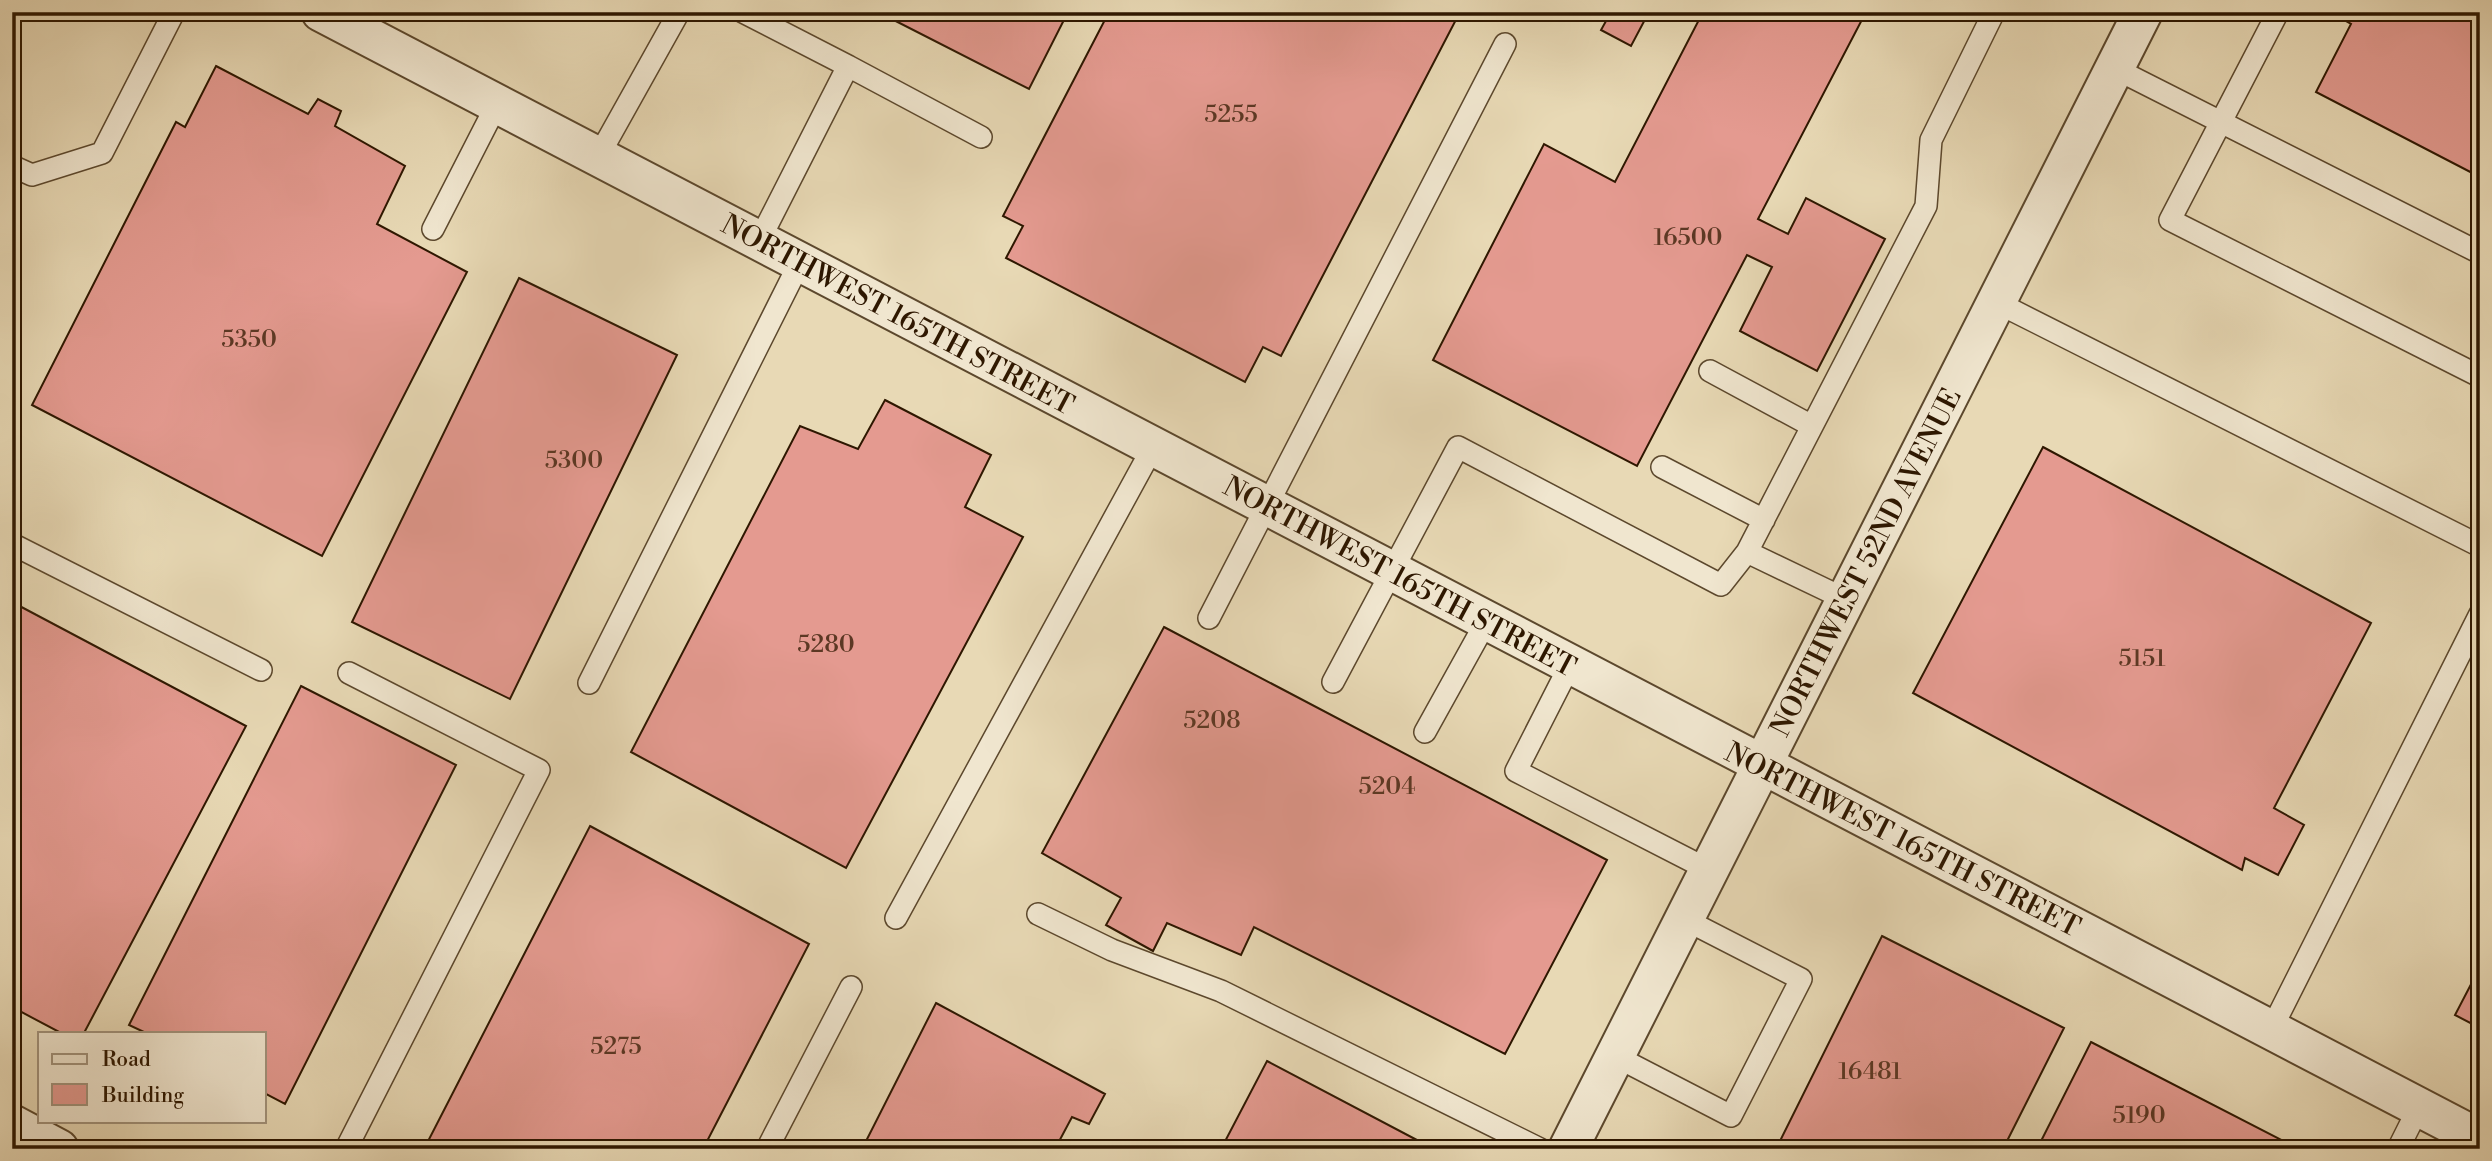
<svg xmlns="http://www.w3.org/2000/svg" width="2492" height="1161" font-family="'Libre Bodoni',serif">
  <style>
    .building { fill: #e49a90; stroke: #2e1700; stroke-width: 2 }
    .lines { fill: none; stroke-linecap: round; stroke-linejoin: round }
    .service-casing { stroke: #5c482d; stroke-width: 24 }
    .tertiary-casing { stroke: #5c482d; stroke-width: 42 }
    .service { stroke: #f0e6cf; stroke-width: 21 }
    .tertiary { stroke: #f0e6cf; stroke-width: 38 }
    .labels { text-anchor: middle; stroke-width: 5; stroke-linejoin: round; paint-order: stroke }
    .number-label { font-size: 24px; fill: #5c3824 }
    .street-label { font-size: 28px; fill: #2e1700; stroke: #f0e6cf }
  </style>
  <rect width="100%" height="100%" fill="#e8d9b5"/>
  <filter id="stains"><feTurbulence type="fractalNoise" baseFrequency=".00286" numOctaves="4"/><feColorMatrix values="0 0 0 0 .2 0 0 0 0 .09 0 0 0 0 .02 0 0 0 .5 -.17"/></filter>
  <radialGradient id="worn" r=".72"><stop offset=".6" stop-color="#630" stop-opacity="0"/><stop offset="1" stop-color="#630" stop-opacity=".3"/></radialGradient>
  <path class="building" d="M 878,12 L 1068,12 L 1029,89 Z
    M 1109,12 L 1460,12 L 1281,356 L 1263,347 L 1245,382 L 1006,258 L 1023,226 L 1003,216 Z
    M 1611,12 L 1649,12 L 1631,46 L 1601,30 Z
    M 1703,12 L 1866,12 L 1758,219 L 1788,234 L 1806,198 L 1885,239 L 1817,371 L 1740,331 L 1772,267 L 1747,255 L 1637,466 L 1433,360 L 1544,144 L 1615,182 Z
    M 2330,12 L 2480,12 L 2480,177 L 2316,92 L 2351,24 Z
    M 216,66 L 308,114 L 318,99 L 341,111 L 335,126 L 405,166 L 377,224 L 467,272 L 322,556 L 32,405 L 176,122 L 185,127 Z
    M 519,278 L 677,355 L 510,699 L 352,622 Z
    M 885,400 L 991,455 L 965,507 L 1023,537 L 846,868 L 631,752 L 800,426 L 858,449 Z
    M 2043,447 L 2371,623 L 2274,808 L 2304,825 L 2278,875 L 2245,858 L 2242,870 L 1913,693 Z
    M 12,602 L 246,726 L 84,1033 L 61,1033 L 12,1007 Z
    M 1164,627 L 1607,860 L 1505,1054 L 1254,927 L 1241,955 L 1167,923 L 1153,951 L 1106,925 L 1121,898 L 1042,853 Z
    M 301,686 L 456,765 L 285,1104 L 264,1093 L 264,1033 L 146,1033 L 129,1025 Z
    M 590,826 L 809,944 L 703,1149 L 424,1149 Z
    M 1882,936 L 2064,1028 L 2003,1149 L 1776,1149 Z
    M 2480,967 L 2480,1028 L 2455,1015 Z
    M 936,1003 L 1105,1094 L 1089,1124 L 1072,1117 L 1055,1149 L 862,1149 Z
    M 2091,1042 L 2299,1149 L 2037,1149 Z
    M 1267,1061 L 1434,1149 L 1221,1149 Z"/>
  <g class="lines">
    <g class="service-casing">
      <path id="service" d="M 743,12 L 848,66 L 759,241
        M 2278,12 L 2170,220 L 2477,375 L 2480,369
        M 848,66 L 981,137
        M 2114,68 L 2480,253
        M 598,157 L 679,12
        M 12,166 L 32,175 L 102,153 L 174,12
        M 433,229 L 497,104
        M 1996,302 L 2480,546
        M 1710,371 L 1812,426
        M 1662,467 L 1764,520
        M 12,544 L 261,670
        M 1845,599 L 1747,552 L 1926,206 L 1931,140 L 1994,12
        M 1209,618 L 1505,44
        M 1570,665 L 1516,771 L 1709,870
        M 1333,682 L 1458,447 L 1721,585 L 1747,552
        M 589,683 L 800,262
        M 1425,732 L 1486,622
        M 1038,914 L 1112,950 L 1221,991 L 1540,1149
        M 896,918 L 1153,447
        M 2271,1030 L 2480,614
        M 1615,1056 L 1731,1116 L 1801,979 L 1684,919
        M 346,1149 L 539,770 L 349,673
        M 767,1149 L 851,987
        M 2398,1149 L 2419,1107"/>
    </g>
    <g class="tertiary-casing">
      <path id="tertiary" d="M 321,12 L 2480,1139
        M 12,1124 L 59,1149
        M 1568,1149 L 2143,12"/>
    </g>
    <use href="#service" class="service"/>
    <use href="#tertiary" class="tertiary"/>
  </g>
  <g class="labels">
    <g class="number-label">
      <text x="1231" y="122">5255</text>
      <text x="1688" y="245">16500</text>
      <text x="249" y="347">5350</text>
      <text x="574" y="468">5300</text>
      <text x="826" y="652">5280</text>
      <text x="2142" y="666">5151</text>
      <text x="1212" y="728">5208</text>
      <text x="1387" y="794">5204</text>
      <text x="616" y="1054">5275</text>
      <text x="1870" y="1079">16481</text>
      <text x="2139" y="1123">5190</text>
    </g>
    <g class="street-label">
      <text transform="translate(898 314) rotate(28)" y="10">NORTHWEST 165TH STREET</text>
      <text transform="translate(1865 562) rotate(-63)" y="10">NORTHWEST 52ND AVENUE</text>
      <text transform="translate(1400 576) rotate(28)" y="10">NORTHWEST 165TH STREET</text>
      <text transform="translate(1903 839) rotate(27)" y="10">NORTHWEST 165TH STREET</text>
    </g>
  </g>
  <rect width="2492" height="1161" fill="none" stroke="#e8d9b5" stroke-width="42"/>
  <rect x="14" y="14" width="2464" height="1133" fill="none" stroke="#2e1700" stroke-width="3.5"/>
  <rect x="21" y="21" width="2450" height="1119" fill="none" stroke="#2e1700" stroke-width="2"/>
  <rect x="38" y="1032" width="228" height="91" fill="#f0e6cf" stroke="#a2937c" stroke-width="2"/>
  <rect x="52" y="1054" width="35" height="10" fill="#f0e6cf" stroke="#a2937c" stroke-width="2"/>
  <text x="102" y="1066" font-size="21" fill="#2e1700">Road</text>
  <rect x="52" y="1084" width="35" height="21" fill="#e49a90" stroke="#a2937c" stroke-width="2"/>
  <text x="102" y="1102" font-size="21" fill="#2e1700">Building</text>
  <rect width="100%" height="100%" filter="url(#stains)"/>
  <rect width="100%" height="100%" fill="url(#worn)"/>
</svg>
